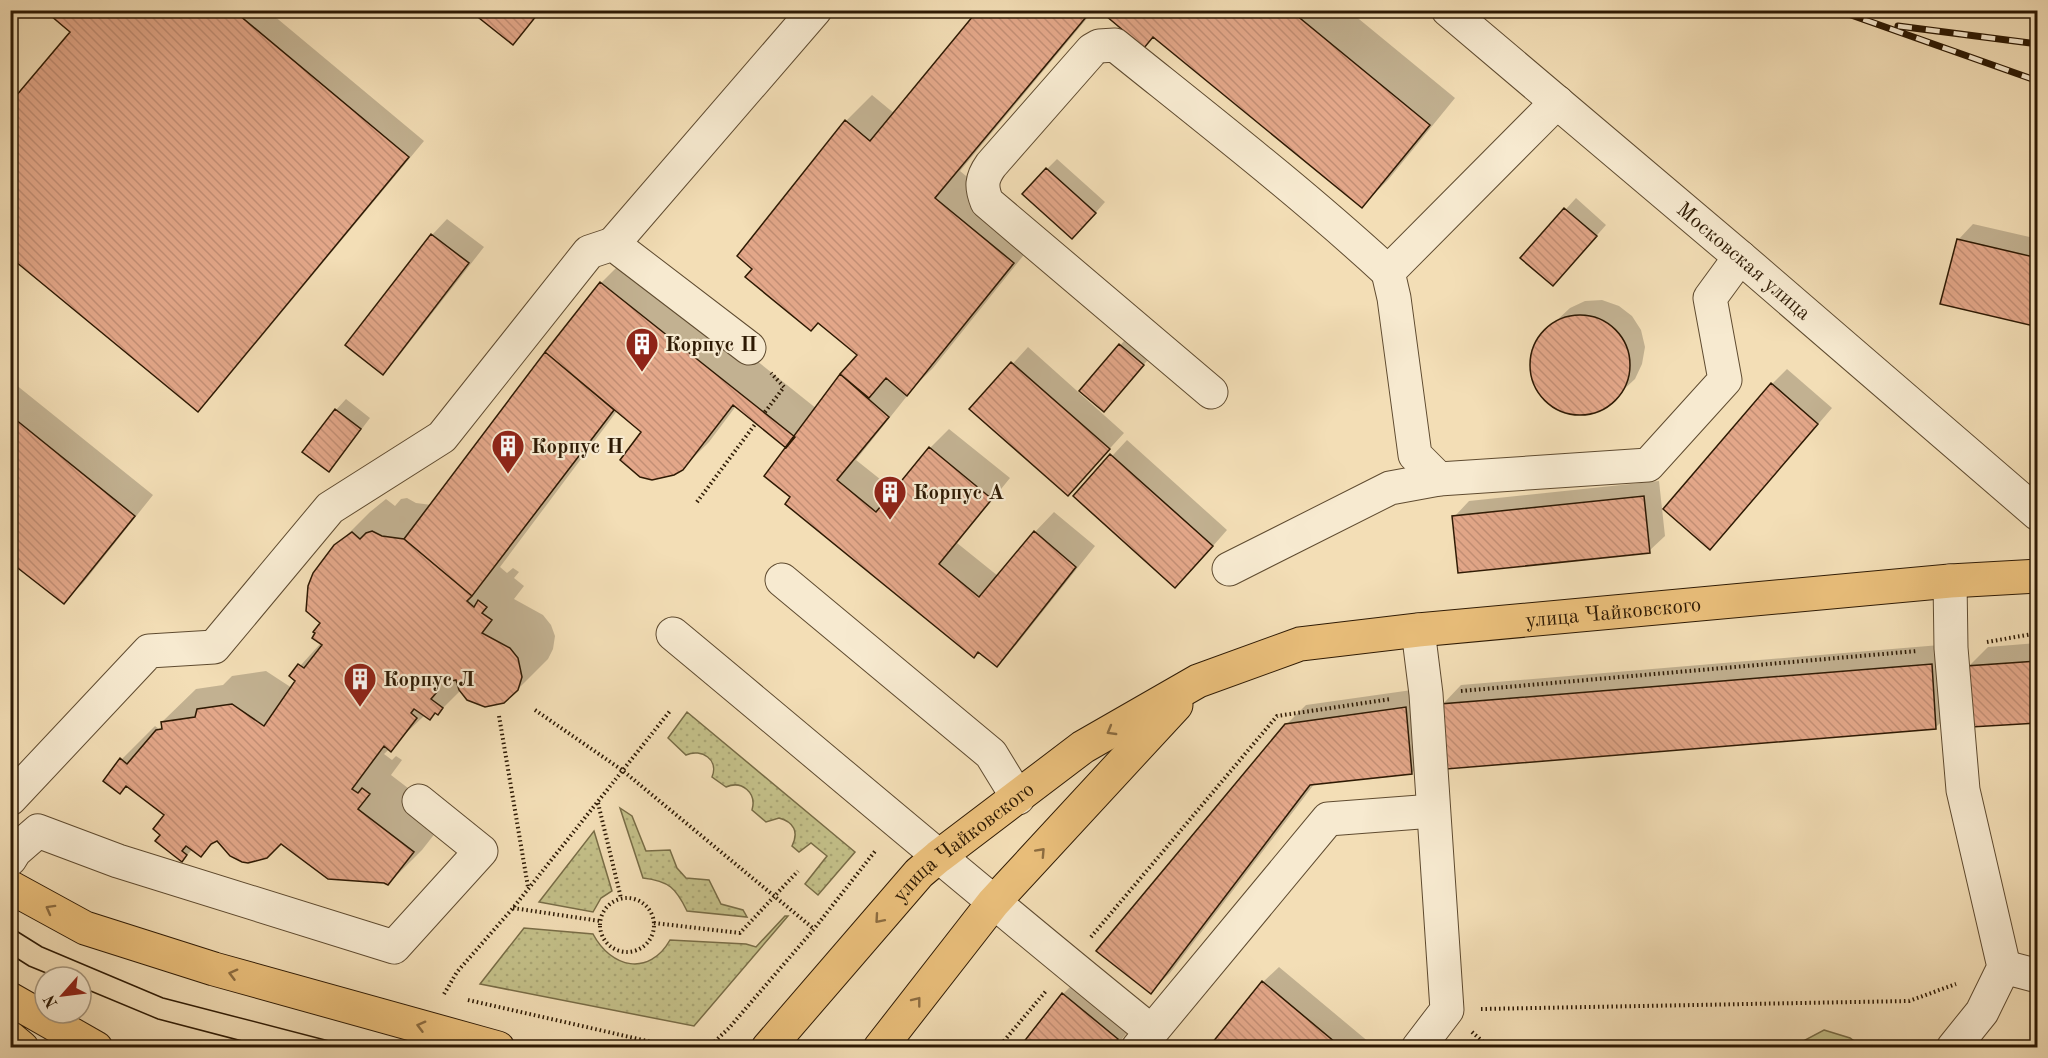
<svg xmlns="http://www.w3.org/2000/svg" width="2048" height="1058" font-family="'Old Standard TT',serif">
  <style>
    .grass { fill: url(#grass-dots); stroke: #786c46; stroke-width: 1.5 }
    .green { fill: #c3bf88; stroke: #786c46; stroke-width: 1.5 }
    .shadow { fill: #0003 }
    .building { fill: url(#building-back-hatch); stroke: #2e1a04; stroke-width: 1.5 }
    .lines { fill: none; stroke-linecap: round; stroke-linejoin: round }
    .minor-casing { stroke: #5f4b30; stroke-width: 35 }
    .major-casing { stroke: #2e1a04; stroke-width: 35 }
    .highway-casing { stroke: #2e1a04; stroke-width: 35 }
    .path { stroke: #2e1a04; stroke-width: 4; stroke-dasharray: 1.5 3; stroke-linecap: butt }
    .minor { stroke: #f7ead0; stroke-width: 33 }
    .major { stroke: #eabf7b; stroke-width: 33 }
    .highway { stroke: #eabf7b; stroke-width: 33 }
    .tram { stroke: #2e1a04; stroke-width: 1.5 }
    .rail-casing { stroke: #2e1a04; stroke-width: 7 }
    .rail { stroke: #f7ead0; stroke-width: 4.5; stroke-dasharray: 14; stroke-linecap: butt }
    .oneway { stroke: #8c6c40 }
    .labels { text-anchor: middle; stroke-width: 4.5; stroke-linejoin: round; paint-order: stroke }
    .street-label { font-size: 21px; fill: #2e1a04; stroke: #f7ead0 }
    .poi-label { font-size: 21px; font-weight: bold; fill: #2e1a04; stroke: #f7ead0; text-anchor: start }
  </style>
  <defs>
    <pattern id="grass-dots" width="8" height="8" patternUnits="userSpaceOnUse" patternTransform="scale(1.5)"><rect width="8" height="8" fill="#c3bf88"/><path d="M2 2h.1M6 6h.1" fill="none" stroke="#a8a474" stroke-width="1.8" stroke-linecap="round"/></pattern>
    <pattern id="building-back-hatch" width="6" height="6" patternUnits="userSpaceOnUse" patternTransform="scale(1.5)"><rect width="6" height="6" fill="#e3a789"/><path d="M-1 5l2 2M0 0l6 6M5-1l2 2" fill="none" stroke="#c38f75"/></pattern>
  </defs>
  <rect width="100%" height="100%" fill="#f3deb6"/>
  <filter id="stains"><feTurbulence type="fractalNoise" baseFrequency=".00333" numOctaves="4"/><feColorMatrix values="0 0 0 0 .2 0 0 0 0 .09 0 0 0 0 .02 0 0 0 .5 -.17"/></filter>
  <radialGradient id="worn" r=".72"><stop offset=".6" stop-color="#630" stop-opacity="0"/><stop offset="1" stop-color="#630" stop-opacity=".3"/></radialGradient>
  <path class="grass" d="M 687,712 L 855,852 L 818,895 L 805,884 L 827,856 L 811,843 L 799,852 L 792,846 C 799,832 794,822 779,818 L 766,822 L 752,810 C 757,793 742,780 726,787 L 712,777 C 719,760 702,748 686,755 L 668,738 Z
    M 620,808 L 632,816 L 646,851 L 670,850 L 677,868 L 686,878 L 709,880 L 721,904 L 743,910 L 747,917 L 687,911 C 676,888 669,881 643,878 Z
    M 594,831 L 612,891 L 601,898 L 593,912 L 539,902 Z
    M 785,916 L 788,916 L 694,1026 L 480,984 L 524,928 L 593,934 C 611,968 649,977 670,940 L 746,944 L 756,947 Z"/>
  <path class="green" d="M 1824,1030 L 1850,1038 L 1862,1047 L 1799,1047 L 1805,1040 Z"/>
  <path class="shadow" d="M 46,10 L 267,10 L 424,141 L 213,395 L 197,410 L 72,32 Z
    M 472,10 L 542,10 L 513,43 Z
    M 980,10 L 1094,10 L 960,171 L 1039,236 L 933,368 L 906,395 L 907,396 L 856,460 L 895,491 L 930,448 L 949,429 L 1010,478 L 957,543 L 998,576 L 1035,532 L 1054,512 L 1095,546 L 1016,645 L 996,665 L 792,497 L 788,448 L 736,406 L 709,442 L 683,468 L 643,432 L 617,411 L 500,567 L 507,573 L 513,568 L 519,572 L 514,578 L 524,586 L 514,599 L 543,615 L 551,625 L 555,636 L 553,649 L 548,659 L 513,694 L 461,690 L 438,713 L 425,715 L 384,754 L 392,760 L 396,756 L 402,760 L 391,775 L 447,818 L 422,850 L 388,884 L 281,842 L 217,840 L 201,855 L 193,849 L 182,860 L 166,815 L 122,759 L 155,726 L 159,729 L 163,725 L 162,722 L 196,689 L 223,685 L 232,676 L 266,671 L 292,688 L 297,681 L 291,676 L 321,643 L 322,622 L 336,546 L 370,512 L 386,499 L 395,506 L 401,499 L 407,498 L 416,503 L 432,505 L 601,283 L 627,257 L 817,409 L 859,354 L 846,121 L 872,95 L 895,114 Z
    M 1102,10 L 1348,10 L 1455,98 L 1388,180 L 1362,206 L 1154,36 L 1144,46 Z
    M 1057,159 L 1105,202 L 1083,227 L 1047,169 Z
    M 1576,198 L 1606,225 L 1563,274 L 1522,258 Z
    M 447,219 L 484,247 L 398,357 L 383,373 L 432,235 Z
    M 1973,224 L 2038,239 L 2038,325 L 1958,240 Z
    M 1602,300 L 1619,306 L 1632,316 L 1641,330 L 1645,347 L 1642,364 L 1635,379 L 1605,407 L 1590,413 L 1573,414 L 1556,409 L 1543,398 L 1534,384 L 1530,367 L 1533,350 L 1541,335 L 1570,308 L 1585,301 Z
    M 1130,334 L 1153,354 L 1104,410 L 1081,391 Z
    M 1028,347 L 1124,433 L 1068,494 L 972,409 Z
    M 1787,369 L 1832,408 L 1725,533 L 1710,548 L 1772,384 Z
    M 10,380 L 153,495 L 83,583 L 63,602 L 10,560 Z
    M 346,399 L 370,418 L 339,459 L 329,470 L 304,451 L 336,410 Z
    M 1127,440 L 1227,530 L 1191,571 L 1075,496 Z
    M 1659,481 L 1665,536 L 1649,551 L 1454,517 L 1469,501 Z
    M 2038,643 L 2038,721 L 1968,667 L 1988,647 Z
    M 1952,644 L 1956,708 L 1936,727 L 1442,705 L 1461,685 Z
    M 1426,688 L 1431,753 L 1412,773 L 1315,783 L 1170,973 L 1150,992 L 1286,725 L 1306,705 Z
    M 1279,967 L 1376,1048 L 1210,1048 L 1263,982 Z
    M 1089,968 L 1143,1012 L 1115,1048 L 1021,1048 L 1063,994 Z"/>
  <path class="building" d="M 44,10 L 233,10 L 409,157 L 198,412 L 10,257 L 10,103 L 70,32 Z
    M 469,10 L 541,10 L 513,45 Z
    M 978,10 L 1092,10 L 935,198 L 1014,263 L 907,396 L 886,378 L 869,398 L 840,374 L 857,355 L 818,323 L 811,331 L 745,277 L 752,269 L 737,256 L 845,120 L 870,141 Z
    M 1099,10 L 1290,10 L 1430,125 L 1362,208 L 1153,37 L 1144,48 Z
    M 1046,168 L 1096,213 L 1072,239 L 1022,194 Z
    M 1564,208 L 1597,236 L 1553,286 L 1520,258 Z
    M 431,234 L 469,263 L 383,375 L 345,345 Z
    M 1957,239 L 2038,258 L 2038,327 L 1940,304 Z
    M 600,282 L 795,437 L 786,448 L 733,405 L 683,470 L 674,475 L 652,480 L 640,477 L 620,460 L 641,432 L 545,352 Z
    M1530 365a50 50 0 1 1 100 0a50 50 0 1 1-100 0Z
    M 1119,344 L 1144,365 L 1104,412 L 1079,391 Z
    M 545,352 L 614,410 L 472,596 L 404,539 Z
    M 1011,362 L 1110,449 L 1068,496 L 969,409 Z
    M 840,374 L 889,417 L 837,480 L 876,512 L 929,447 L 992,499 L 939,564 L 979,597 L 1034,531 L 1076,567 L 997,667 L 978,652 L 974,658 L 785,504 L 790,497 L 764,476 Z
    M 1771,383 L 1818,424 L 1710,550 L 1663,509 Z
    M 335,409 L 361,429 L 329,472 L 302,452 Z
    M 10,415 L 135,516 L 64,604 L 10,562 Z
    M 1110,454 L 1213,546 L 1175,588 L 1073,496 Z
    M 1644,496 L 1650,553 L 1458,573 L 1452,516 Z
    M 372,531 L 382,536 L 404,539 L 472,596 L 467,601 L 474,607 L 478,600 L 487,607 L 482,613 L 492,620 L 482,633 L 510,648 L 518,658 L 522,677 L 518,690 L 504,703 L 485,707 L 467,700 L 459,690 L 456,680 L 444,683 L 437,678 L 431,686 L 438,691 L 431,699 L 443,708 L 438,715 L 435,713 L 430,720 L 414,709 L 411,713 L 417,718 L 391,752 L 384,746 L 352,789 L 358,793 L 362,788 L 370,794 L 358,809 L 414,852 L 388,885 L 384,883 L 328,879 L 281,844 L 267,858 L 248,863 L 242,862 L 230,856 L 217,841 L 211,844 L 201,857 L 186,846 L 182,851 L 187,855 L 182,862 L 155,841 L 160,835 L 153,829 L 164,815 L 126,786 L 120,794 L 103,781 L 120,758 L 127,764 L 156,730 L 162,729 L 161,722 L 195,717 L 197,709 L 232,704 L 264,726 L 295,681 L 289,676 L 298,664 L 304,668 L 322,645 L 312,638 L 315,633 L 313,632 L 320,623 L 306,611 L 308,586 L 313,573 L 334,545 L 352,532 L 360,539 L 366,533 Z
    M 2038,661 L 2038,723 L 1971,727 L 1966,666 Z
    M 1932,664 L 1936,729 L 1446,769 L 1440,704 Z
    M 1406,707 L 1412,774 L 1310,785 L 1151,994 L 1096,951 L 1285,724 Z
    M 1262,981 L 1342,1048 L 1208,1048 Z
    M 1062,993 L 1118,1039 L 1111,1048 L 1019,1048 Z"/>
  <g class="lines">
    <g class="minor-casing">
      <g id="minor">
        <path id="s1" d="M 1448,10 L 1740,257 L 2038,514"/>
        <path d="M 613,244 L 815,10"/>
        <path d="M 1211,392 L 987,202 C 981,187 981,179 991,165 L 1092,50 L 1099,46 L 1115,45 C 1207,119 1301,192 1388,272"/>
        <path d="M 1439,479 L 1415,455 L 1394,298 L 1388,272 L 1557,102"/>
        <path d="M 1229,569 L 1390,488 L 1439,479 L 1648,465 L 1725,380 L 1710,298 L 1740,257"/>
        <path d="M 782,580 L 991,754 L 1018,798"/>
        <path d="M 1950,581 L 1951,648 L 1963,790 L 2004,967 L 1982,1012 L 1953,1048"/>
        <path d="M 673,634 C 832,766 990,901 1151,1031"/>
        <path d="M 10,799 L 149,651 L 214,647 L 330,508 L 442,437 L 589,252 L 613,244 L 749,348"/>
        <path d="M 10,859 L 15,851 L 38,831 L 118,861 L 394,947 L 481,851 L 419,801"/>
        <path d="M 2004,967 L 2038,976"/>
        <path d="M 1138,1048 L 1328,819 L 1433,811"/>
        <path d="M 1418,1048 L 1447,1010 L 1426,694 L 1418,630"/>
      </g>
    </g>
    <g class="major-casing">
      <g id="major">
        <path id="s2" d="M 768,1048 L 919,873 L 938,857 L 1083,747 L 1198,681 L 1300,644 L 1418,630 L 1950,581 L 2038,576"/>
        <path d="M 880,1048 L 993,903 L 1176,705"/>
      </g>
    </g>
    <g class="highway-casing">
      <path id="highway" d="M 10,887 L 85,928 L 214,969 L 498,1048
        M 10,999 L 96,1048
        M 10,1038 L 22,1048"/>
    </g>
    <path class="path" d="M 765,412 L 784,387 L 771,373
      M 697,502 L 756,423
      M 1987,642 L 2038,633
      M 1461,691 L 1917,651
      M 535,710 L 622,770 L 814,929
      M 499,716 L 528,887
      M 598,803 L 621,898
      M600 925a27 27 0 1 1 54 0a27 27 0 1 1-54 0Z
      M 513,908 L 600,921
      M 654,923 L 740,933 L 798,871
      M 1091,937 L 1277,716 L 1391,699
      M 444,994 L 457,972 L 513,908 L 670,711
      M 468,1000 L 678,1048
      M 1481,1009 L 1909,1001 L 1956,984
      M 1472,1032 L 1490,1048
      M 708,1048 L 729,1028 L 814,929 L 876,850
      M 998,1048 L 1046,991"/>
    <use href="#minor" class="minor"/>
    <use href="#major" class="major"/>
    <use href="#highway" class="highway"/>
    <path class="tram" d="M 10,927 L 42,947 L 163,998 L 356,1048
      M 10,954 L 29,966 L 56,977
      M 81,987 L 158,1019 L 269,1048"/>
    <g class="rail-casing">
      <path id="rail" d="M 1837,10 L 2038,81
        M 1898,26 L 2038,44"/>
    </g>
    <use href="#rail" class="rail"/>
  </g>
  <defs><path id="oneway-chevron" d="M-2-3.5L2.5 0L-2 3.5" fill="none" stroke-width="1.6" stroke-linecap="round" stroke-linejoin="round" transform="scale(1.5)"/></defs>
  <g class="oneway">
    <use href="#oneway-chevron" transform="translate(1111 731) rotate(150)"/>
    <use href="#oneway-chevron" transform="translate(1041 852) rotate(-47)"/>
    <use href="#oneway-chevron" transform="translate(50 909) rotate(-151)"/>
    <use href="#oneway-chevron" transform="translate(879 919) rotate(131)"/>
    <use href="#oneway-chevron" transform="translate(233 974) rotate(-165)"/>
    <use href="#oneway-chevron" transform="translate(917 1001) rotate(-52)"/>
    <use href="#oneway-chevron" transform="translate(421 1026) rotate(-165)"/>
  </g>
  <defs>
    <g id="building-pin" transform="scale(1.725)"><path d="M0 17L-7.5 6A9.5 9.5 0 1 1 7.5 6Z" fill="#8f2418" stroke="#f7ead0"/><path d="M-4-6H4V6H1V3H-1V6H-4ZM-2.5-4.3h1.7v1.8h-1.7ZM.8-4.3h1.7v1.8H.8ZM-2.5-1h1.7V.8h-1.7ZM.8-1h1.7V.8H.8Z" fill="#fff"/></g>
  </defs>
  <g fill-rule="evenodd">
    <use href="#building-pin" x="642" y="344"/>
    <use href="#building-pin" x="508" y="446"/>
    <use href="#building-pin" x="890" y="492"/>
    <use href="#building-pin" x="360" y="679"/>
  </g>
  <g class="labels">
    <g class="street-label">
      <text dy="7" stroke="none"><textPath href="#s1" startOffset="388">Московская улица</textPath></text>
      <text dy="7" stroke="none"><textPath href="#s2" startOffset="994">улица Чайковского</textPath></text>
      <text dy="7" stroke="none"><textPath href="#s2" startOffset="285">улица Чайковского</textPath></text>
    </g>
    <g class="poi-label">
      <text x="665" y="351">Корпус П</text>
      <text x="531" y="453">Корпус Н</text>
      <text x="913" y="499">Корпус А</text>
      <text x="383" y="686">Корпус Л</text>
    </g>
  </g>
  <rect width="2048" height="1058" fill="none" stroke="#f3deb6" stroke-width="36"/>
  <rect x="12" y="12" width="2024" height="1034" fill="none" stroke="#2e1a04" stroke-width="3"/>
  <rect x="18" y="18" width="2012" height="1022" fill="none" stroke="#2e1a04" stroke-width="1.5"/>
  <g transform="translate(63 995) rotate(242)"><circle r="28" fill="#f7ead0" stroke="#a7977e" stroke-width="1.5"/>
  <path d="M0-4.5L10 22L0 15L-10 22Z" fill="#8f2418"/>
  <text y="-9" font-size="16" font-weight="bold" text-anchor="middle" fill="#2e1a04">N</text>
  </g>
  <rect width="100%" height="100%" filter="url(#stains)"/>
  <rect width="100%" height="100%" fill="url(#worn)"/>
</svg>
